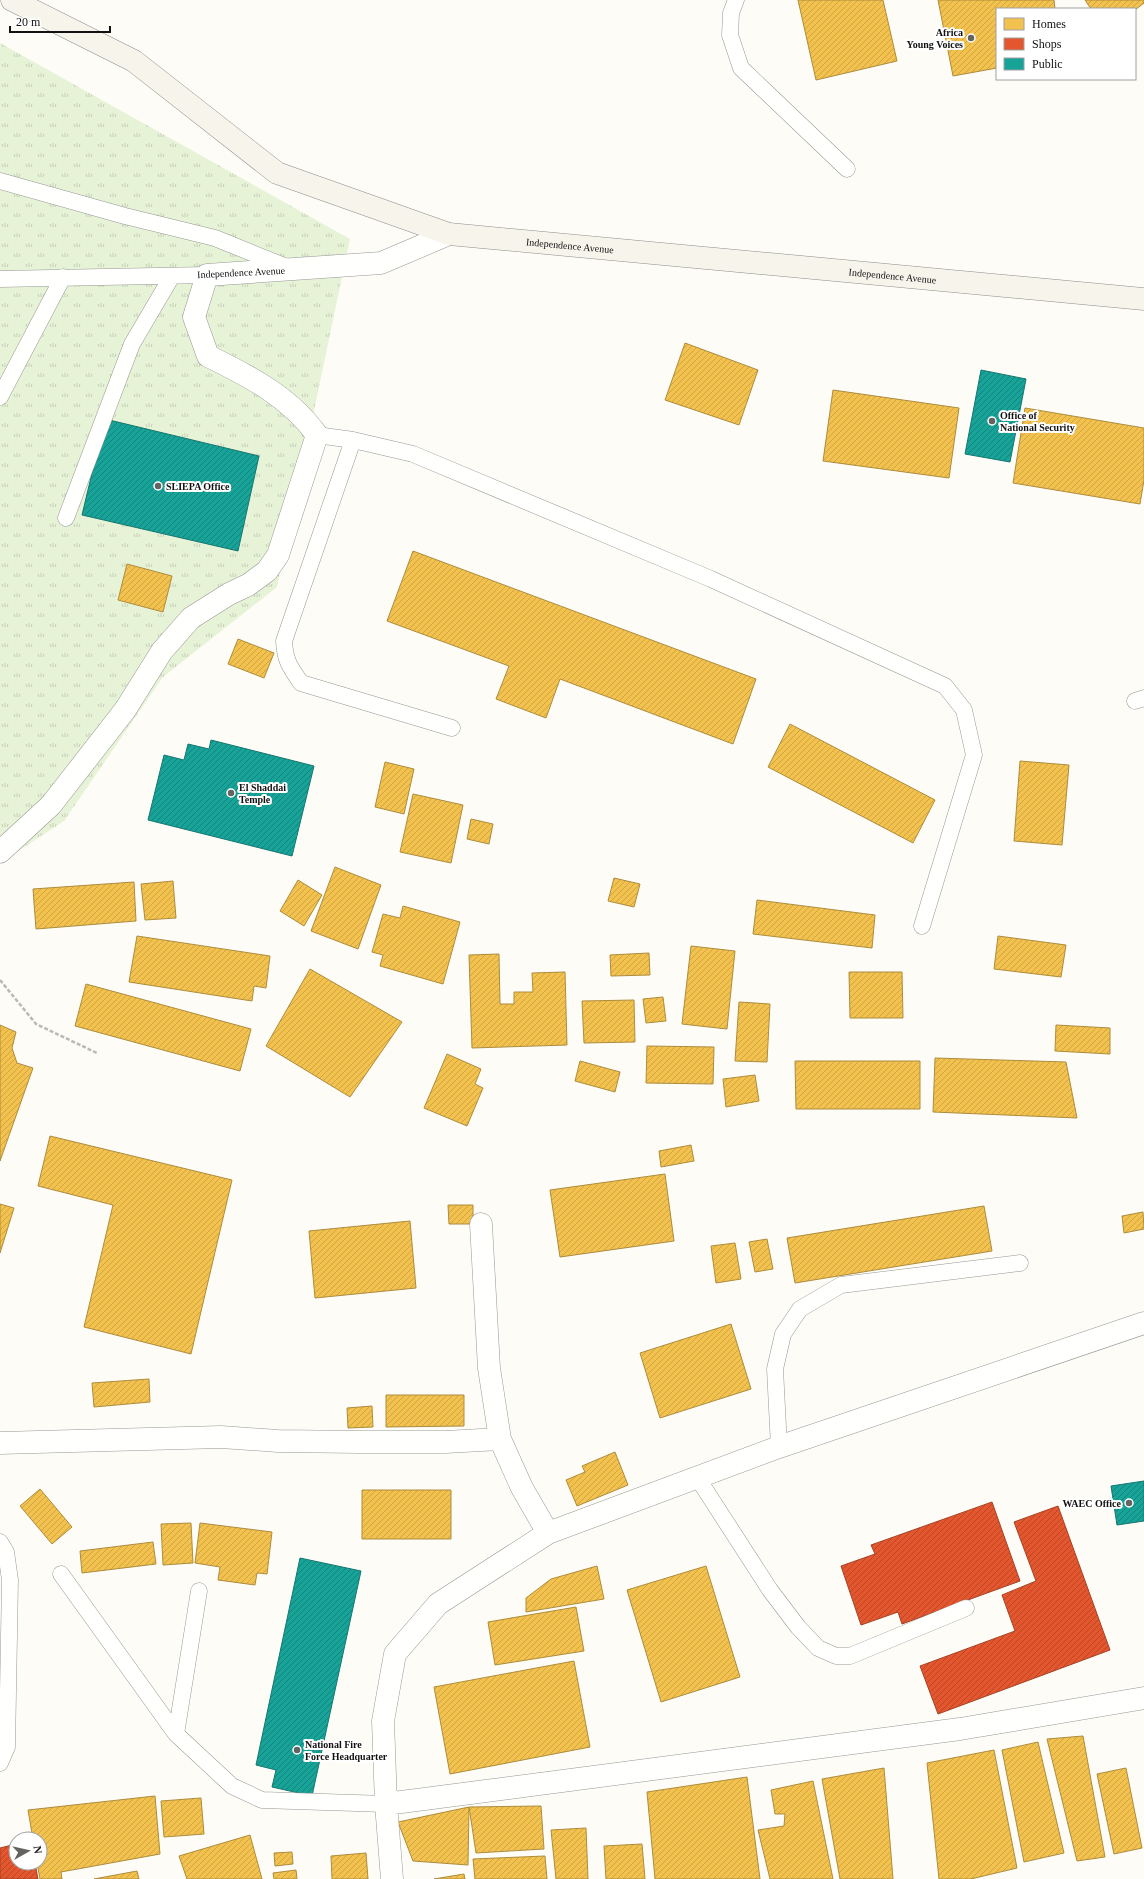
<svg xmlns="http://www.w3.org/2000/svg" width="1144" height="1879" font-family="'Times New Roman',serif">
  <style>
    .grass { fill: url(#grass-tufts) }
    .homes { fill: url(#homes-hatch); stroke: #ae8c3c }
    .shops { fill: url(#shops-hatch); stroke: #a54225 }
    .public { fill: url(#public-hatch); stroke: #157770 }
    .lines { fill: none; stroke-linecap: round; stroke-linejoin: round }
    .lane-casing { stroke: #979795; stroke-width: 17 }
    .street-casing { stroke: #979795; stroke-width: 23 }
    .secondary-casing { stroke: #8e8d8b; stroke-width: 23 }
    .path { stroke: #b9b9b8; stroke-width: 2.5; stroke-dasharray: 4 2; stroke-linecap: butt }
    .lane { stroke: #fffffe; stroke-width: 16 }
    .street { stroke: #fffffe; stroke-width: 22 }
    .secondary { stroke: #f6f4eb; stroke-width: 22 }
    .poi-dot { fill: #646362; stroke: #fff; stroke-width: 1.5 }
    .labels { text-anchor: middle; stroke-width: 4; stroke-linejoin: round; paint-order: stroke }
    .poi-label { font-size: 10px; font-weight: bold; fill: #111; stroke: #fff; text-anchor: start }
    .street-label { font-size: 10px; fill: #111; stroke: #fff }
  </style>
  <defs>
    <pattern id="grass-tufts" width="24" height="20" patternUnits="userSpaceOnUse"><rect width="24" height="20" fill="#e7f3d7"/><path d="M3 7l-1-3M5 7V3M7 7l1-3M15 17l-1-3M17 17v-4M19 17l1-3" fill="none" stroke="#c5cfb8"/></pattern>
    <pattern id="homes-hatch" width="6" height="6" patternUnits="userSpaceOnUse"><rect width="6" height="6" fill="#f2c14e"/><path d="M-1 1l2-2M0 6l6-6M5 7l2-2" fill="none" stroke="#cea543"/></pattern>
    <pattern id="shops-hatch" width="6" height="6" patternUnits="userSpaceOnUse"><rect width="6" height="6" fill="#e4572e"/><path d="M-1 1l2-2M0 6l6-6M5 7l2-2" fill="none" stroke="#b74726"/></pattern>
    <pattern id="public-hatch" width="6" height="6" patternUnits="userSpaceOnUse"><rect width="6" height="6" fill="#17a398"/><path d="M-1 1l2-2M0 6l6-6M5 7l2-2" fill="none" stroke="#13837b"/></pattern>
  </defs>
  <rect width="100%" height="100%" fill="#fdfcf7"/>
  <path class="grass" d="M 0,43 L 350,239 L 277,587 L 163,677 L 64,821 L 0,863 Z"/>
  <path class="homes" d="M 798,0 L 883,0 L 897,61 L 816,80 Z
    M 938,0 L 1054,0 L 1055,9 L 997,9 L 997,68 L 953,76 Z
    M 1085,0 L 1144,0 L 1144,3 L 1135,10 L 1091,9 Z
    M 685,343 L 758,370 L 739,425 L 665,400 Z
    M 833,390 L 959,408 L 949,478 L 823,461 Z
    M 1025,408 L 1144,428 L 1144,480 L 1140,504 L 1013,483 Z
    M 413,551 L 756,679 L 733,744 L 560,679 L 546,718 L 496,699 L 509,666 L 387,621 Z
    M 127,564 L 172,576 L 163,612 L 118,600 Z
    M 238,639 L 274,653 L 264,678 L 228,664 Z
    M 790,724 L 935,800 L 913,843 L 768,767 Z
    M 1020,761 L 1069,765 L 1062,845 L 1014,841 Z
    M 385,762 L 414,769 L 404,814 L 375,807 Z
    M 413,794 L 463,805 L 451,863 L 400,852 Z
    M 471,819 L 493,824 L 489,844 L 467,839 Z
    M 335,867 L 381,885 L 358,949 L 311,931 Z
    M 614,878 L 640,884 L 634,907 L 608,901 Z
    M 298,880 L 322,895 L 304,926 L 280,911 Z
    M 173,881 L 176,918 L 145,920 L 141,884 Z
    M 134,882 L 136,921 L 36,929 L 33,889 Z
    M 757,900 L 875,915 L 872,948 L 753,934 Z
    M 403,906 L 460,922 L 443,984 L 380,966 L 383,955 L 372,952 L 383,914 L 400,918 Z
    M 137,936 L 270,956 L 266,988 L 254,986 L 252,1001 L 129,982 Z
    M 998,936 L 1066,945 L 1061,977 L 994,969 Z
    M 691,946 L 735,951 L 727,1029 L 682,1024 Z
    M 649,953 L 650,975 L 611,976 L 610,955 Z
    M 499,954 L 500,1004 L 514,1004 L 514,992 L 533,992 L 532,973 L 565,972 L 567,1045 L 472,1048 L 469,955 Z
    M 310,969 L 402,1022 L 350,1097 L 266,1046 Z
    M 849,972 L 902,972 L 903,1018 L 850,1018 Z
    M 86,984 L 251,1029 L 240,1071 L 75,1026 Z
    M 663,997 L 666,1021 L 646,1023 L 643,999 Z
    M 634,1000 L 635,1042 L 584,1043 L 582,1001 Z
    M 739,1002 L 770,1004 L 767,1062 L 735,1061 Z
    M 0,1025 L 16,1032 L 12,1048 L 17,1063 L 33,1068 L 0,1161 Z
    M 1056,1025 L 1110,1028 L 1110,1054 L 1055,1051 Z
    M 647,1046 L 714,1047 L 713,1084 L 646,1083 Z
    M 447,1054 L 481,1069 L 475,1084 L 483,1088 L 467,1126 L 424,1108 Z
    M 935,1058 L 1066,1062 L 1077,1118 L 933,1112 Z
    M 580,1061 L 620,1072 L 615,1092 L 575,1081 Z
    M 795,1061 L 920,1061 L 920,1109 L 796,1109 Z
    M 755,1075 L 759,1101 L 726,1107 L 723,1079 Z
    M 50,1136 L 232,1180 L 191,1354 L 84,1327 L 113,1205 L 38,1186 Z
    M 691,1145 L 694,1161 L 661,1167 L 659,1151 Z
    M 665,1174 L 674,1241 L 560,1257 L 550,1190 Z
    M 0,1204 L 14,1208 L 0,1253 Z
    M 448,1205 L 473,1205 L 473,1224 L 449,1224 Z
    M 984,1206 L 992,1251 L 795,1283 L 787,1238 Z
    M 1143,1212 L 1144,1229 L 1124,1233 L 1122,1216 Z
    M 410,1221 L 416,1288 L 315,1298 L 309,1231 Z
    M 767,1239 L 773,1269 L 755,1272 L 749,1242 Z
    M 735,1243 L 741,1279 L 716,1283 L 711,1246 Z
    M 731,1324 L 751,1389 L 660,1418 L 640,1353 Z
    M 149,1379 L 150,1402 L 94,1407 L 92,1383 Z
    M 386,1395 L 464,1395 L 464,1426 L 386,1427 Z
    M 372,1406 L 373,1427 L 348,1428 L 347,1408 Z
    M 615,1452 L 628,1485 L 577,1506 L 566,1480 L 585,1472 L 582,1466 Z
    M 40,1489 L 72,1527 L 52,1544 L 20,1506 Z
    M 362,1490 L 451,1490 L 451,1539 L 362,1539 Z
    M 191,1523 L 193,1563 L 163,1565 L 161,1524 Z
    M 200,1523 L 272,1532 L 267,1574 L 257,1573 L 255,1585 L 218,1580 L 220,1567 L 195,1563 Z
    M 153,1542 L 156,1564 L 82,1573 L 80,1551 Z
    M 597,1566 L 604,1599 L 526,1612 L 526,1598 L 551,1579 Z
    M 706,1566 L 740,1677 L 661,1702 L 627,1590 Z
    M 576,1607 L 584,1651 L 495,1665 L 488,1622 Z
    M 574,1661 L 590,1747 L 450,1774 L 434,1687 Z
    M 1083,1736 L 1105,1857 L 1077,1861 L 1047,1739 Z
    M 1038,1742 L 1064,1853 L 1024,1862 L 1002,1750 Z
    M 994,1750 L 1017,1868 L 971,1879 L 939,1879 L 927,1763 Z
    M 884,1768 L 893,1879 L 840,1879 L 822,1779 Z
    M 1126,1768 L 1142,1848 L 1114,1854 L 1097,1774 Z
    M 747,1777 L 760,1879 L 655,1879 L 647,1792 Z
    M 813,1781 L 833,1879 L 770,1879 L 758,1830 L 784,1826 L 785,1814 L 775,1814 L 771,1790 Z
    M 155,1796 L 160,1854 L 61,1872 L 62,1879 L 40,1879 L 37,1863 L 40,1863 L 40,1839 L 33,1839 L 28,1810 Z
    M 201,1798 L 204,1834 L 164,1837 L 161,1801 Z
    M 541,1806 L 544,1849 L 476,1853 L 469,1807 Z
    M 469,1807 L 468,1865 L 413,1861 L 398,1822 Z
    M 586,1828 L 588,1879 L 556,1879 L 551,1830 Z
    M 250,1835 L 262,1879 L 187,1879 L 179,1856 Z
    M 642,1844 L 645,1879 L 606,1879 L 604,1846 Z
    M 292,1852 L 293,1864 L 275,1866 L 274,1853 Z
    M 366,1853 L 368,1879 L 332,1879 L 331,1856 Z
    M 545,1856 L 547,1879 L 475,1879 L 473,1859 Z
    M 296,1870 L 297,1879 L 274,1879 L 273,1873 Z
    M 137,1871 L 139,1879 L 94,1879 Z
    M 464,1874 L 465,1879 L 434,1879 Z"/>
  <path class="shops" d="M 992,1502 L 1020,1581 L 902,1624 L 898,1612 L 861,1625 L 841,1566 L 875,1554 L 871,1545 Z
    M 1058,1506 L 1110,1650 L 938,1714 L 920,1666 L 1015,1631 L 1002,1595 L 1036,1581 L 1014,1522 Z
    M 16,1844 L 16,1863 L 35,1863 L 38,1879 L 0,1879 L 0,1848 Z"/>
  <path class="public" d="M 981,370 L 1026,379 L 1010,462 L 965,454 Z
    M 105,419 L 259,456 L 238,551 L 82,515 Z
    M 211,740 L 314,766 L 292,856 L 148,820 L 164,755 L 184,760 L 188,744 L 209,749 Z
    M 1144,1481 L 1144,1521 L 1117,1525 L 1111,1486 Z
    M 300,1558 L 361,1571 L 312,1796 L 272,1787 L 276,1770 L 256,1765 Z"/>
  <g class="lines">
    <g class="lane-casing">
      <path id="lane" d="M 736,0 L 731,13 L 730,35 L 741,68 L 847,169
        M 0,181 L 125,216 L 215,238 L 289,268
        M 0,279 L 207,275
        M 0,397 L 63,277
        M 317,435 L 353,440 L 413,454 L 711,579 L 945,686 L 964,710 L 974,755 L 922,926
        M 353,440 L 284,641 C 285,661 290,667 301,683 L 452,728
        M 66,518 L 132,344 L 172,276
        M 1135,701 L 1144,698
        M 779,1447 L 775,1369 L 783,1334 L 800,1309 L 841,1285 L 1020,1263
        M 697,1477 L 770,1590 L 798,1627 L 818,1648 L 836,1656 L 850,1656 L 966,1608
        M 0,1542 L 6,1552 L 10,1580 L 7,1747 L 0,1763
        M 61,1574 L 176,1734 L 232,1786 L 262,1800 L 386,1804
        M 176,1734 L 199,1591"/>
    </g>
    <g class="street-casing">
      <path id="street" d="M 0,852 L 51,805 L 125,710 L 162,651 L 191,618 L 229,594 L 248,585 L 267,571 L 278,555 L 317,435 C 290,397 249,376 208,356 L 194,317 L 207,275 L 381,263 L 449,234
        M 481,1224 L 489,1368 L 500,1439 L 522,1488 L 548,1533
        M 0,1443 L 221,1437 L 278,1441 L 359,1442 L 445,1442 L 500,1439
        M 386,1804 L 960,1729 L 1144,1698
        M 392,1879 L 386,1804 L 383,1721 L 395,1654 L 438,1604 L 548,1533 L 779,1447 L 1144,1323"/>
    </g>
    <g class="secondary-casing">
      <g id="secondary">
        <path id="s1" d="M 12,0 L 134,61 L 277,173 L 449,234 L 1144,299"/>
      </g>
    </g>
    <path class="path" d="M 0,980 L 36,1024 L 97,1053"/>
    <use href="#lane" class="lane"/>
    <use href="#street" class="street"/>
    <use href="#secondary" class="secondary"/>
  </g>
  <g class="poi-dot">
    <circle cx="971" cy="38" r="4"/>
    <circle cx="992" cy="421" r="4"/>
    <circle cx="158" cy="486" r="4"/>
    <circle cx="231" cy="793" r="4"/>
    <circle cx="1129" cy="1503" r="4"/>
    <circle cx="297" cy="1750" r="4"/>
  </g>
  <g class="labels">
    <g class="poi-label">
      <text x="963" y="36" text-anchor="end">Africa<tspan x="963" dy="12">Young Voices</tspan></text>
      <text x="1000" y="419">Office of<tspan x="1000" dy="12">National Security</tspan></text>
      <text x="166" y="490">SLIEPA Office</text>
      <text x="239" y="791">El Shaddai<tspan x="239" dy="12">Temple</tspan></text>
      <text x="1121" y="1507" text-anchor="end">WAEC Office</text>
      <text x="305" y="1748">National Fire<tspan x="305" dy="12">Force Headquarter</tspan></text>
    </g>
    <g class="street-label">
      <text dy="4" stroke="none"><textPath href="#s1" startOffset="622">Independence Avenue</textPath></text>
      <text transform="translate(241 272) rotate(-3)" y="4">Independence Avenue</text>
      <text dy="4" stroke="none"><textPath href="#s1" startOffset="946">Independence Avenue</textPath></text>
    </g>
  </g>
  <rect x="996" y="8" width="140" height="72" fill="#ffffff" stroke="#a0a0a0"/>
  <rect x="1004" y="18" width="20" height="12" fill="#f2c14e" stroke="#a0a0a0"/>
  <text x="1032" y="28" font-size="12" fill="#111111">Homes</text>
  <rect x="1004" y="38" width="20" height="12" fill="#e4572e" stroke="#a0a0a0"/>
  <text x="1032" y="48" font-size="12" fill="#111111">Shops</text>
  <rect x="1004" y="58" width="20" height="12" fill="#17a398" stroke="#a0a0a0"/>
  <text x="1032" y="68" font-size="12" fill="#111111">Public</text>
  <g transform="translate(28 1851) rotate(82)"><circle r="19" fill="#ffffff" stroke="#a0a0a0"/>
  <path d="M0-3L7 15L0 10L-7 15Z" fill="#646362"/>
  <text y="-6" font-size="11" font-weight="bold" text-anchor="middle" fill="#111111">N</text>
  </g>
  <path d="M10 26v6h100v-6" fill="none" stroke="#111111" stroke-width="2"/>
  <text x="16" y="26" font-size="12" fill="#111111" stroke="#ffffff" stroke-width="3" paint-order="stroke">20 m</text>
</svg>
